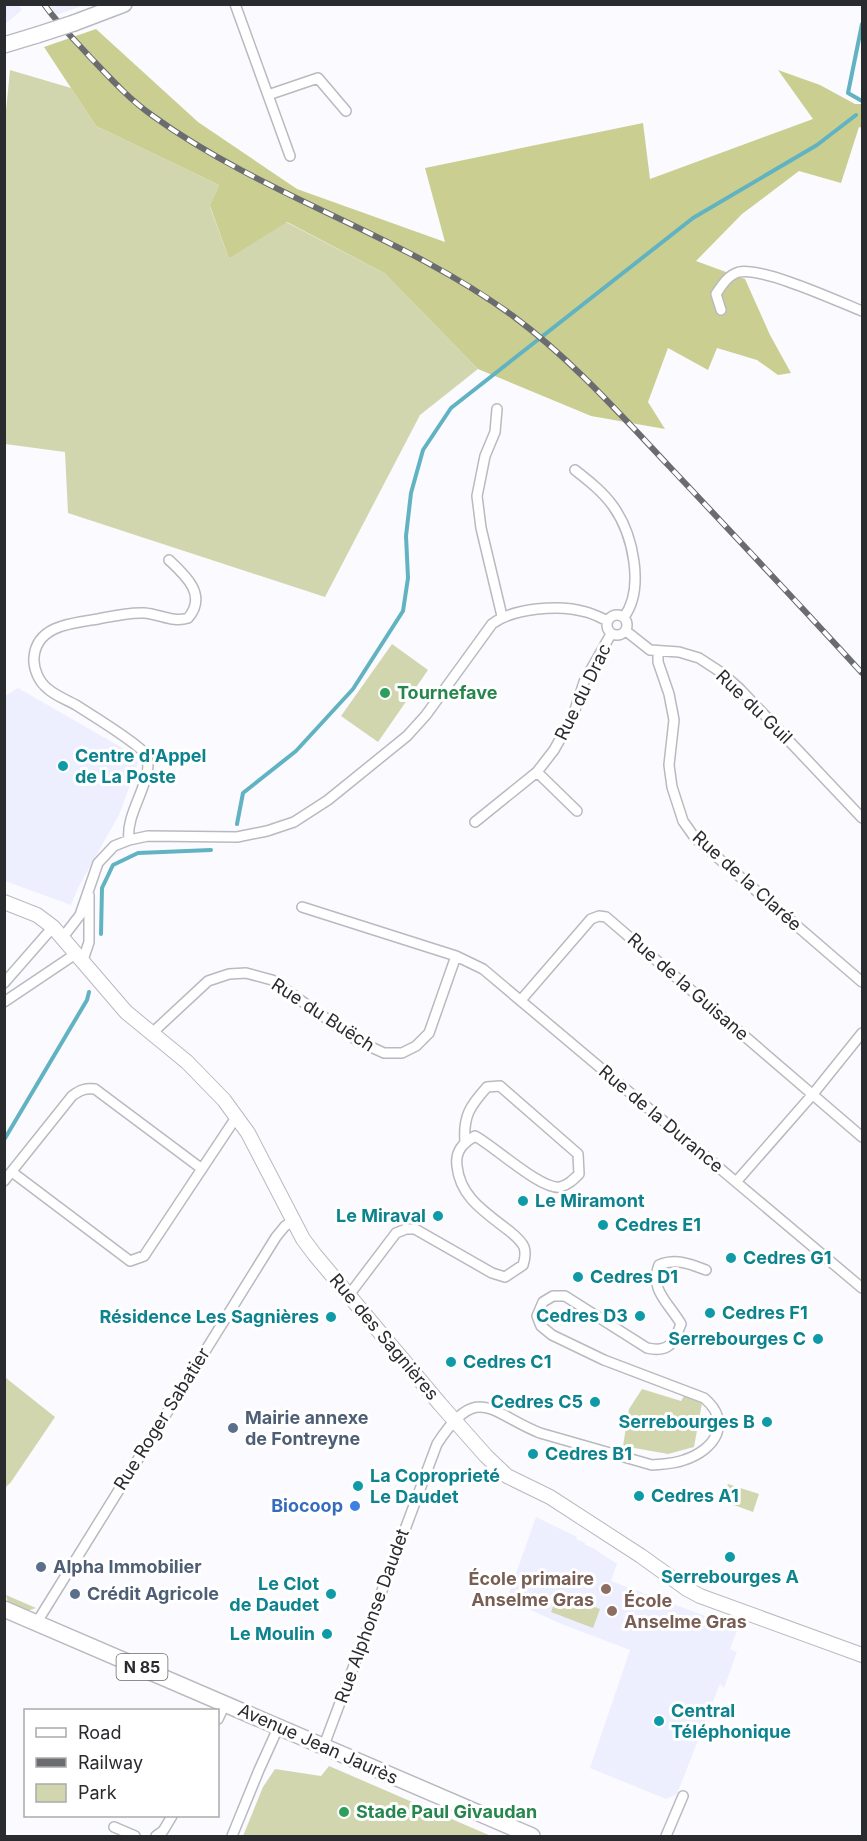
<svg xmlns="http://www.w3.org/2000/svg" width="867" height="1841" font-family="Inter,sans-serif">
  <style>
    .built { fill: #edeffe }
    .green { fill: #d2d6af }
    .forest { fill: #cacf91 }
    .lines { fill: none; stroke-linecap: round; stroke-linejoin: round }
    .stream { stroke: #61b3c1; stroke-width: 4 }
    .minor-casing { stroke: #b9b9c1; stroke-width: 12 }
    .secondary-casing { stroke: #b9b9c1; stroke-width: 16 }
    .primary-casing { stroke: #b9b9c1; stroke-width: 18 }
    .minor { stroke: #fff; stroke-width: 9 }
    .secondary { stroke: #fff; stroke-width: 14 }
    .primary { stroke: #fff; stroke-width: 15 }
    .rail-casing { stroke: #6b6c70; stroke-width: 6 }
    .rail { stroke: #fff; stroke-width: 4; stroke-dasharray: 11; stroke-linecap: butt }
    .primary-bridge-casing { stroke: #b9b9c1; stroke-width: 18; stroke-linecap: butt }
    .primary-bridge { stroke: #fff; stroke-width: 15 }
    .leisure-dot { fill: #2e9e5b; stroke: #fff; stroke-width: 2 }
    .culture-dot { fill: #0f9aa8; stroke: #fff; stroke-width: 2 }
    .service-dot { fill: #5c6f8a; stroke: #fff; stroke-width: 2 }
    .shop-dot { fill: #3f7fe0; stroke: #fff; stroke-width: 2 }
    .education-dot { fill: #8d6e63; stroke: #fff; stroke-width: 2 }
    .labels { text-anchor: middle; stroke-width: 6; stroke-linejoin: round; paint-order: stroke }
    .shield { fill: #fff; stroke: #6a6b6d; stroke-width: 1.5 }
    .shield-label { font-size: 16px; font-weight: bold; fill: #2a2b2e }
    .street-label { font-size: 18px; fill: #2a2b2e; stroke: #fff }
    .leisure-label { font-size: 18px; font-weight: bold; fill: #27864d; stroke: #fff; text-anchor: start }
    .culture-label { font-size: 18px; font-weight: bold; fill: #0d838f; stroke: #fff; text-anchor: start }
    .service-label { font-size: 18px; font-weight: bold; fill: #4e5e75; stroke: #fff; text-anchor: start }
    .shop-label { font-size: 18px; font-weight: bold; fill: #366cbe; stroke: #fff; text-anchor: end }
    .education-label { font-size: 18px; font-weight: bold; fill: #785e54; stroke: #fff; text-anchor: end }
  </style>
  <rect width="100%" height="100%" fill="#fafaff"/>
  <path class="built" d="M 5,4 L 19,5 L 22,10 L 5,24 Z
    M 50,5 L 85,5 L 56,15 Z
    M 18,688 L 140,758 L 119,815 L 79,886 L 71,905 L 5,881 L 5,696 Z
    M 536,1517 L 577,1537 L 576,1539 L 585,1543 L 585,1545 L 593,1548 L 617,1564 L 611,1581 L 738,1628 L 730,1649 L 737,1652 L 724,1688 L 720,1684 L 677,1794 L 666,1799 L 590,1768 L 630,1650 L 559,1623 L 507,1599 Z"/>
  <path class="green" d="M 10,70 L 71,88 L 96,126 L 219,185 L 210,207 L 229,259 L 286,222 L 384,273 L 478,369 L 420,415 L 325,597 L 68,513 L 65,452 L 5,444 L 4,131 Z
    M 392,644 L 428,670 L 378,742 L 341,716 Z
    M 6,1378 L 55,1417 L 11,1482 L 5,1488 Z
    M 642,1389 L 681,1401 L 684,1396 L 702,1403 L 694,1447 L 668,1454 L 623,1446 L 629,1409 Z
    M 728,1484 L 759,1494 L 753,1512 L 723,1501 Z
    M 558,1593 L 600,1609 L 593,1628 L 551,1612 Z
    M 6,1595 L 36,1608 L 27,1611 L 8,1602 Z
    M 329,1766 L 491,1836 L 243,1836 L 263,1787 L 275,1769 L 321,1776 Z"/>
  <path class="forest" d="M 96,29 L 198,122 L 297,189 L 445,242 L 425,168 L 643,123 L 650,179 L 813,119 L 778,70 L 820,85 L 855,104 L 862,104 L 862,128 L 859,127 L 841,183 L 799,171 L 742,214 L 696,261 L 745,279 L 770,335 L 791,373 L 778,375 L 757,360 L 717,348 L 708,370 L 668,348 L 648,402 L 665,429 L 591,416 L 478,369 L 384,273 L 287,222 L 229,259 L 210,206 L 219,185 L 96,126 L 44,47 Z"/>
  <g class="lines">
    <path class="stream" d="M 862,24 L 848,93 L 862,101
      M 237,824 L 243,793 L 296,751 L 353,689 L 403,611 L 408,578 L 406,536 L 411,493 L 423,450 L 451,408 L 693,218 L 817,145 L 856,115
      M 101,934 L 102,888 L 113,865 L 138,853 L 211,850
      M 4,1140 L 87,1000 L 89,992"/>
    <g class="minor-casing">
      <path id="minor" d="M 235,4 L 290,156
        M 268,95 L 318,78 L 346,111
        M 721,310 L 716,294 C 722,285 728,275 739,272 C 763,267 837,301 862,311
        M 497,409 L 495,432 L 485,456 L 477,496 L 481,528 L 502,616
        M 575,470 C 589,481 603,492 613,506 C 633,534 645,588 624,617
        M607 625a10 10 0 1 1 20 0a10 10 0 1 1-20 0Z
        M 626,631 L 650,650 L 679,652 L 699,658 L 722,673 L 740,689 L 862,818
        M 658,652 L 658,662 L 669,694 L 674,720 L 669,765 L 672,787 L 683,821 L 695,838 L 862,982
        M 537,772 L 577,811
        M 475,822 L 537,772 L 554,750 L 573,716 L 584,682 L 611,634
        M 129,840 C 125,812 154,781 147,755 C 132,739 96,718 76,705 C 67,700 56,696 48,689 C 39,682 33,669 34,657 C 37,625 73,623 98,619 C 113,616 129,612 144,613 C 160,614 173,623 188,618 C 208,595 185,575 169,560
        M 302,907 L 456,956 L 483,969 L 862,1288
        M 63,937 L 80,915 L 98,863 L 114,846 L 129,840 L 148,836 L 237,837 L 267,831 L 294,822 L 328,800 L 407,736 L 426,715 L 492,624 C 513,608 560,604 586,612 C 594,614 601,618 608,621
        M 83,960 L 89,942 L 89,895
        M 4,983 L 53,927
        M 521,1000 L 591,919 L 599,916 L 606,917 L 862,1137
        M 4,1002 L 77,953
        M 151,1034 L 208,981 L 229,974 L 246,973 L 272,980 L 358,1041 L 384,1053 L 402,1053 L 416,1046 L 429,1033 L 456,956
        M 12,1172 L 130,1261 L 144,1256 L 237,1116
        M 4,1181 L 72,1096 C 80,1090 85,1088 95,1089 L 202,1169
        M 736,1182 L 813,1094 L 862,1033
        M 349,1295 L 396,1233 L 406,1229 L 415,1229 L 492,1273 L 505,1277 L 523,1265 C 525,1259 526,1253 524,1247 C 521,1240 513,1234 508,1230 C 485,1212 460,1197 457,1166 C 455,1151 463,1143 475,1136 C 494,1146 541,1190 560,1187 C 568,1185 573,1180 579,1174 L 578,1154 L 500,1086 L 487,1087 C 470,1106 463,1116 465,1142
        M 37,1622 L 276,1237 L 285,1226 L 294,1221
        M 218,1719 L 225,1704
        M 323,1748 L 437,1444 C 478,1381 490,1413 540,1433 L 652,1465 C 663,1464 674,1464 684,1460 C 715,1450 733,1422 704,1398 L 604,1360 L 552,1335 L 541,1326 L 537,1316 L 543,1302 L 553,1296 L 565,1296 L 647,1348 C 669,1353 674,1343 681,1324 C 669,1303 649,1290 659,1265 C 676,1258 690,1264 706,1270
        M 114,1827 L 135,1836
        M 156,1836 L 163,1831 L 172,1816
        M 232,1836 L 259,1770 L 278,1728
        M 666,1836 L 683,1796"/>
    </g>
    <g class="secondary-casing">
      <path id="secondary" d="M 4,902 L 37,915 L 53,927 L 126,1012 L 187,1062 L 224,1100 L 248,1133 L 303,1239 L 315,1255 L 440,1404 L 486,1456 L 507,1476 L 550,1497 L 641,1556 L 687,1589 L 700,1596 L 862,1655"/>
    </g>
    <g class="primary-casing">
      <path id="primary" d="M 74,23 L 124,4
        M 4,45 L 37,35
        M 4,1609 L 532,1836"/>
    </g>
    <use href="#minor" class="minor"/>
    <use href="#secondary" class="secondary"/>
    <use href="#primary" class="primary"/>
    <g class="rail-casing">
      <path id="rail" d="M 44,4 C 57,23 75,40 90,57 C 110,78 129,99 153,116 C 265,197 403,235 513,316 C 571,359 619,413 668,465 C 733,534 798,603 862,673"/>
    </g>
    <use href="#rail" class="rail"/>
    <g class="primary-bridge-casing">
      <path id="primary-bridge" d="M 37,35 L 74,23"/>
    </g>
    <use href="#primary-bridge" class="primary-bridge"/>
  </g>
  <g class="leisure-dot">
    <circle cx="385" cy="693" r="6"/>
    <circle cx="344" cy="1812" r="6"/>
  </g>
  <g class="culture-dot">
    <circle cx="63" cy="766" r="6"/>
    <circle cx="523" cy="1201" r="6"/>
    <circle cx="438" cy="1216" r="6"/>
    <circle cx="603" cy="1225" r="6"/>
    <circle cx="731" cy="1258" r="6"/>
    <circle cx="578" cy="1277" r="6"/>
    <circle cx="710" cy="1313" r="6"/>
    <circle cx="640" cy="1316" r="6"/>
    <circle cx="331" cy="1317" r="6"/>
    <circle cx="818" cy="1339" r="6"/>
    <circle cx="451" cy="1362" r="6"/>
    <circle cx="595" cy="1402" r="6"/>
    <circle cx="767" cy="1422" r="6"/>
    <circle cx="533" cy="1454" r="6"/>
    <circle cx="358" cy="1486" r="6"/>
    <circle cx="639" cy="1496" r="6"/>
    <circle cx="730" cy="1557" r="6"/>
    <circle cx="331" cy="1594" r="6"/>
    <circle cx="327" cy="1634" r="6"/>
    <circle cx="659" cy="1721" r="6"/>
  </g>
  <g class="service-dot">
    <circle cx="233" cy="1428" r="6"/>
    <circle cx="41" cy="1567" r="6"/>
    <circle cx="75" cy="1594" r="6"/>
  </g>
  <circle class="shop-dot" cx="355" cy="1506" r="6"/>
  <g class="education-dot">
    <circle cx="606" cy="1589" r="6"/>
    <circle cx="612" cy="1611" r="6"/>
  </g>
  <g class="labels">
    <rect class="shield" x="116.5" y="1654" width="51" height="26" rx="4.5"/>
    <g class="shield-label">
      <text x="142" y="1673">N 85</text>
    </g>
    <g class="street-label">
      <text transform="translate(583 692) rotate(-64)" y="6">Rue du Drac</text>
      <text transform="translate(754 707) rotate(44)" y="6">Rue du Guil</text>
      <text transform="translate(747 881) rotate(42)" y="6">Rue de la Clarée</text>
      <text transform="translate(688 987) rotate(41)" y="6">Rue de la Guisane</text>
      <text transform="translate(323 1015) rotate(33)" y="6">Rue du Buëch</text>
      <text transform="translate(661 1119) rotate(40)" y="6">Rue de la Durance</text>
      <text transform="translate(384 1337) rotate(50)" y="6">Rue des Sagnières</text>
      <text transform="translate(162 1419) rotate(-58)" y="6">Rue Roger Sabatier</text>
      <text transform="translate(372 1616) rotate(-70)" y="6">Rue Alphonse Daudet</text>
      <text transform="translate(318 1744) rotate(24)" y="6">Avenue Jean Jaurès</text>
    </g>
    <g class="leisure-label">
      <text x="397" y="699">Tournefave</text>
      <text x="356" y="1818">Stade Paul Givaudan</text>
    </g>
    <g class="culture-label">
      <text x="75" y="762">Centre d'Appel<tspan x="75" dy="21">de La Poste</tspan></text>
      <text x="535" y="1207">Le Miramont</text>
      <text x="426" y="1222" text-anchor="end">Le Miraval</text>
      <text x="615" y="1231">Cedres E1</text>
      <text x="743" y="1264">Cedres G1</text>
      <text x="590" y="1283">Cedres D1</text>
      <text x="722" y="1319">Cedres F1</text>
      <text x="628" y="1322" text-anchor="end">Cedres D3</text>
      <text x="319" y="1323" text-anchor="end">Résidence Les Sagnières</text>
      <text x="806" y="1345" text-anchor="end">Serrebourges C</text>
      <text x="463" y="1368">Cedres C1</text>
      <text x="583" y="1408" text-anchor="end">Cedres C5</text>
      <text x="755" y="1428" text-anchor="end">Serrebourges B</text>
      <text x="545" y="1460">Cedres B1</text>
      <text x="370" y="1482">La Coproprieté<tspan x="370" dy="21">Le Daudet</tspan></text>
      <text x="651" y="1502">Cedres A1</text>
      <text x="730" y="1583" text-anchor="middle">Serrebourges A</text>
      <text x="319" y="1590" text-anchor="end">Le Clot<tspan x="319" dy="21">de Daudet</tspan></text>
      <text x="315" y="1640" text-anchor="end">Le Moulin</text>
      <text x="671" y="1717">Central<tspan x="671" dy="21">Téléphonique</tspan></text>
    </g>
    <g class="service-label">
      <text x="245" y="1424">Mairie annexe<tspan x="245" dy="21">de Fontreyne</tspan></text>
      <text x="53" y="1573">Alpha Immobilier</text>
      <text x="87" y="1600">Crédit Agricole</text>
    </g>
    <g class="shop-label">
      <text x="343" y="1512">Biocoop</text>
    </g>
    <g class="education-label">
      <text x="594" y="1585">École primaire<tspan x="594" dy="21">Anselme Gras</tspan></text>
      <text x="624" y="1607" text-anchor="start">École<tspan x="624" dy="21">Anselme Gras</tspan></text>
    </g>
  </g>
  <rect width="867" height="1841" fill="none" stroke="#2a2b2e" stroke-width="12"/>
  <rect x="24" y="1709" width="195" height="108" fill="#ffffff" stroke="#aaaaab" stroke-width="1.5"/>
  <rect x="36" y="1728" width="30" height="9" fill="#ffffff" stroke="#aaaaab" stroke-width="1.5"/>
  <text x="78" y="1739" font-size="18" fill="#2a2b2e">Road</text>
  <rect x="36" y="1758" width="30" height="9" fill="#6b6c70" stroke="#aaaaab" stroke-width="1.5"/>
  <text x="78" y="1769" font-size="18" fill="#2a2b2e">Railway</text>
  <rect x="36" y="1784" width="30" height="18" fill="#d2d6af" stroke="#aaaaab" stroke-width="1.5"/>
  <text x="78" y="1799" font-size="18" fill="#2a2b2e">Park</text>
</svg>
